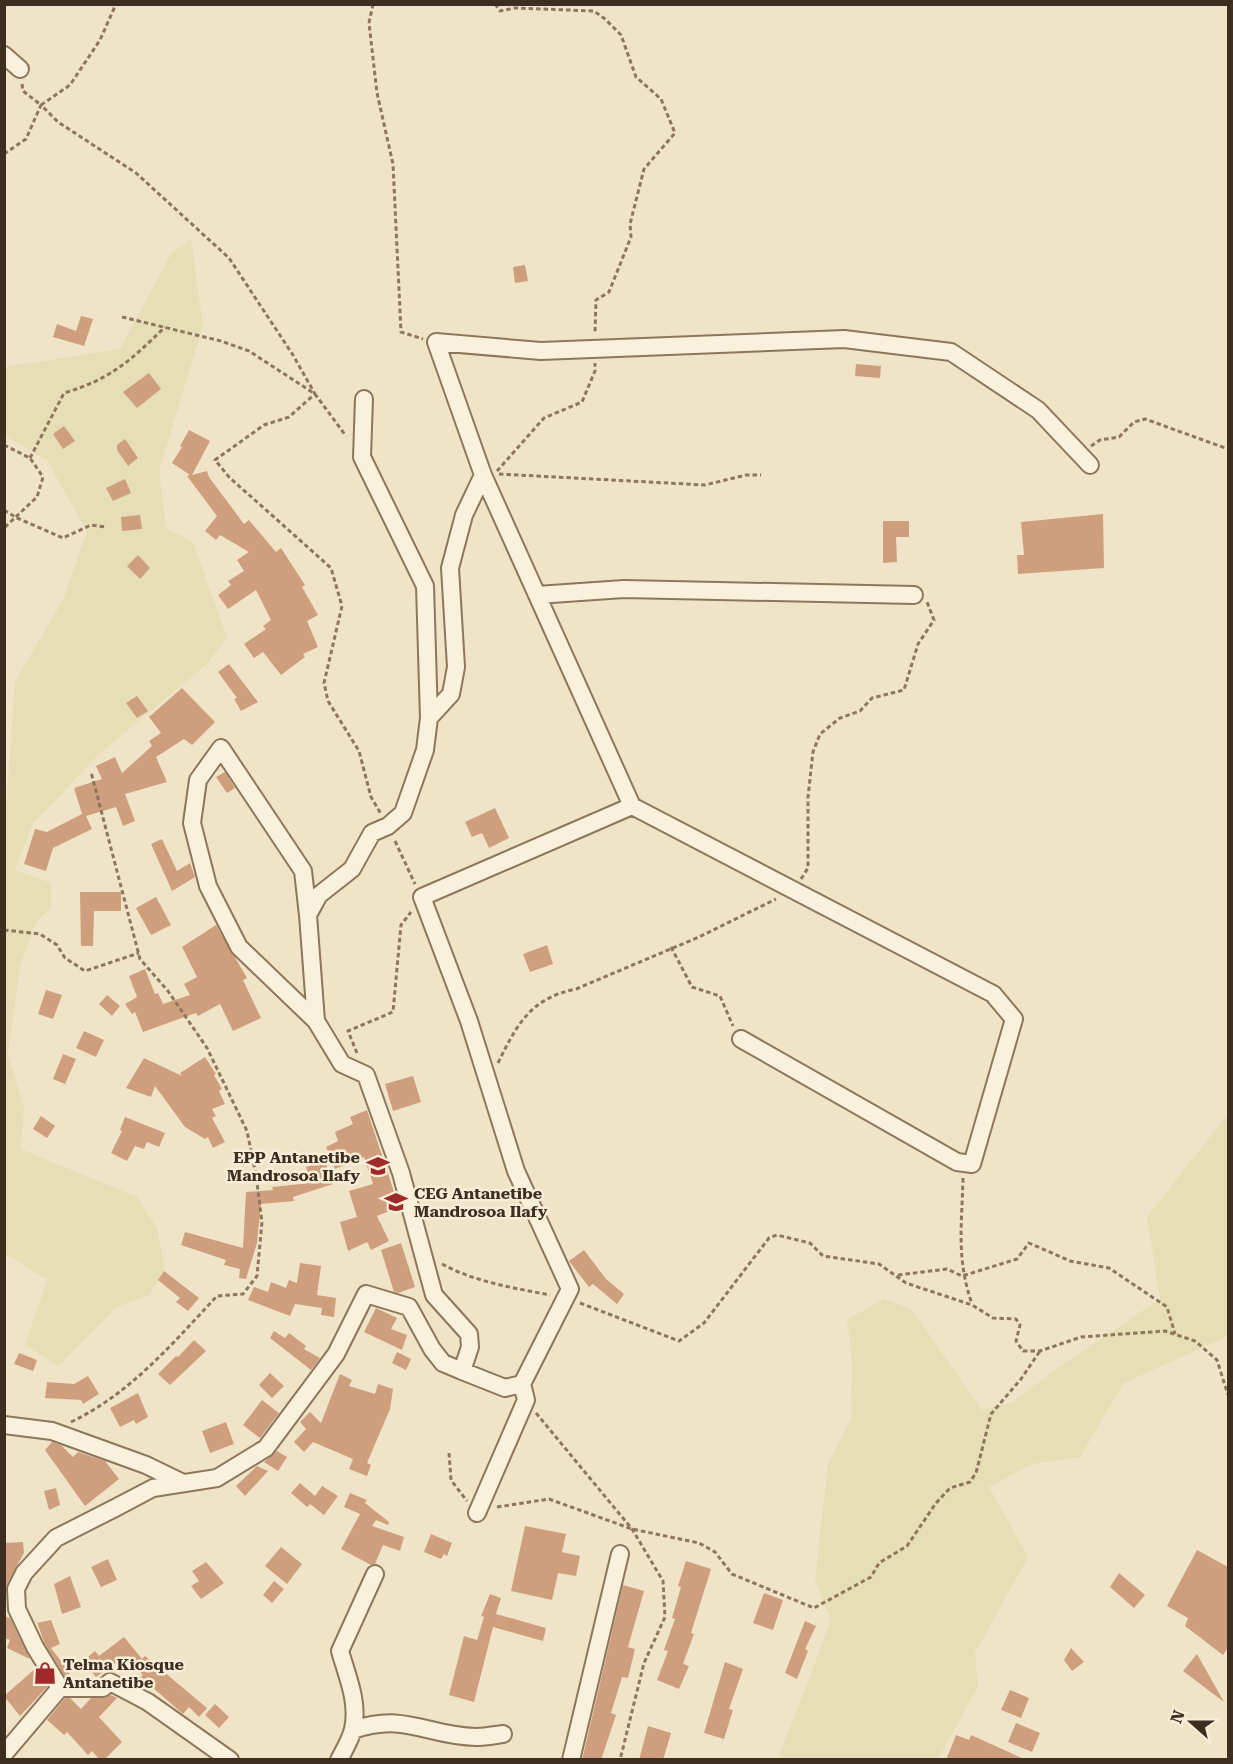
<svg xmlns="http://www.w3.org/2000/svg" width="1233" height="1764" font-family="'Roboto Serif',serif">
  <style>
    .farmland { fill: #e6deb5 }
    .building { fill: #cf9f7d }
    .lines { fill: none; stroke-linecap: round; stroke-linejoin: round }
    .street-casing { stroke: #8d765c; stroke-width: 20 }
    .path { stroke: #8d765c; stroke-width: 3; stroke-dasharray: 4.5 3; stroke-linecap: butt }
    .street { stroke: #faf1dc; stroke-width: 16 }
    .labels { text-anchor: middle; stroke-width: 5; stroke-linejoin: round; paint-order: stroke }
    .poi-label { font-size: 16px; font-weight: bold; fill: #3d2e20; stroke: #f7eed8; text-anchor: start }
  </style>
  <rect width="100%" height="100%" fill="#f0e4c8"/>
  <path class="farmland" d="M 191,239 L 203,326 L 159,471 L 166,528 L 193,542 L 227,638 L 207,664 L 98,755 L 32,825 L 15,870 L 51,883 L 51,908 L 37,921 L 20,965 L 8,1054 L 24,1108 L 21,1149 L 137,1197 L 157,1228 L 165,1270 L 149,1295 L 117,1307 L 58,1366 L 25,1345 L 47,1280 L 5,1253 L 4,837 L 15,681 L 63,600 L 87,532 L 47,460 L 5,436 L 4,367 L 120,349 L 171,254 Z
    M 1228,1114 L 1228,1336 L 1124,1383 L 1080,1457 L 1032,1464 L 989,1487 L 1028,1557 L 975,1653 L 978,1687 L 938,1759 L 778,1759 L 831,1621 L 815,1580 L 828,1464 L 851,1419 L 852,1360 L 847,1320 L 884,1299 L 912,1310 L 982,1410 L 1013,1402 L 1058,1368 L 1160,1299 L 1147,1217 Z"/>
  <path class="building" d="M 525,265 L 528,281 L 515,283 L 513,267 Z
    M 81,316 L 93,319 L 84,346 L 53,337 L 57,324 L 76,331 Z
    M 856,364 L 881,366 L 880,378 L 855,376 Z
    M 149,373 L 161,389 L 137,408 L 123,392 Z
    M 64,426 L 75,441 L 63,449 L 53,434 Z
    M 189,430 L 210,441 L 192,475 L 207,471 L 209,477 L 244,524 L 249,520 L 276,552 L 281,548 L 305,585 L 302,587 L 318,615 L 307,621 L 318,647 L 303,654 L 305,657 L 281,675 L 263,652 L 254,658 L 244,644 L 266,629 L 263,626 L 271,620 L 256,590 L 228,609 L 218,595 L 231,585 L 228,581 L 244,571 L 237,560 L 249,552 L 220,535 L 216,540 L 205,531 L 217,516 L 187,476 L 190,475 L 172,463 L 182,447 L 180,446 Z
    M 125,439 L 138,458 L 128,466 L 117,450 L 117,445 Z
    M 125,479 L 131,493 L 113,501 L 106,488 Z
    M 1103,514 L 1104,568 L 1018,574 L 1017,555 L 1024,555 L 1021,522 Z
    M 140,515 L 142,529 L 122,531 L 121,517 Z
    M 883,521 L 909,521 L 909,537 L 896,537 L 897,562 L 883,563 Z
    M 138,555 L 150,568 L 140,579 L 127,566 Z
    M 229,664 L 258,702 L 241,711 L 234,699 L 237,698 L 218,672 Z
    M 182,688 L 215,722 L 192,745 L 184,739 L 156,757 L 167,782 L 125,794 L 135,821 L 123,826 L 116,807 L 86,816 L 92,829 L 53,848 L 46,871 L 24,864 L 35,829 L 47,832 L 82,814 L 74,788 L 102,779 L 96,766 L 115,757 L 122,773 L 152,746 L 149,741 L 161,733 L 149,717 Z
    M 137,696 L 148,711 L 137,718 L 126,703 Z
    M 225,772 L 235,788 L 227,793 L 216,777 Z
    M 495,808 L 509,838 L 489,848 L 482,833 L 472,837 L 465,822 Z
    M 162,839 L 177,871 L 190,863 L 195,877 L 172,891 L 151,844 Z
    M 80,892 L 121,892 L 121,911 L 94,911 L 93,946 L 81,946 Z
    M 156,897 L 171,925 L 151,935 L 136,908 Z
    M 216,925 L 247,978 L 243,980 L 261,1018 L 233,1031 L 220,1004 L 198,1016 L 196,1013 L 143,1032 L 135,1012 L 132,1014 L 125,1004 L 137,997 L 129,976 L 145,969 L 155,994 L 158,993 L 163,1004 L 190,995 L 184,984 L 197,977 L 182,947 Z
    M 547,945 L 553,964 L 530,972 L 523,954 Z
    M 46,990 L 62,995 L 53,1019 L 38,1014 Z
    M 107,995 L 120,1006 L 112,1016 L 99,1004 Z
    M 84,1031 L 104,1040 L 96,1057 L 76,1048 Z
    M 63,1054 L 76,1059 L 65,1084 L 53,1079 Z
    M 205,1057 L 216,1074 L 214,1075 L 222,1089 L 219,1091 L 225,1104 L 212,1109 L 216,1116 L 212,1118 L 225,1142 L 213,1148 L 208,1137 L 205,1139 L 185,1127 L 155,1086 L 151,1097 L 126,1088 L 144,1058 L 182,1076 L 180,1073 Z
    M 413,1076 L 421,1102 L 393,1111 L 385,1084 Z
    M 367,1110 L 399,1207 L 377,1216 L 389,1241 L 371,1250 L 367,1242 L 348,1251 L 340,1222 L 357,1217 L 349,1191 L 373,1184 L 364,1157 L 335,1169 L 326,1147 L 338,1141 L 335,1132 L 353,1124 L 350,1117 Z
    M 41,1116 L 55,1126 L 47,1138 L 33,1129 Z
    M 125,1117 L 165,1133 L 159,1147 L 147,1142 L 144,1149 L 135,1146 L 127,1161 L 111,1153 L 122,1131 L 120,1130 Z
    M 325,1161 L 333,1184 L 293,1197 L 294,1201 L 261,1204 L 257,1243 L 246,1279 L 239,1278 L 240,1269 L 224,1265 L 226,1260 L 181,1245 L 185,1232 L 243,1248 L 246,1192 L 273,1190 L 272,1187 L 311,1183 L 306,1167 Z
    M 401,1243 L 415,1287 L 398,1293 L 394,1292 L 381,1250 Z
    M 584,1250 L 606,1279 L 624,1294 L 617,1304 L 593,1284 L 589,1287 L 569,1261 Z
    M 300,1263 L 321,1266 L 317,1295 L 336,1298 L 334,1317 L 321,1315 L 322,1308 L 295,1304 L 290,1316 L 248,1300 L 254,1287 L 268,1292 L 271,1282 L 286,1288 L 289,1280 L 297,1283 Z
    M 164,1271 L 199,1298 L 188,1311 L 176,1302 L 180,1298 L 158,1280 Z
    M 376,1308 L 397,1318 L 391,1329 L 407,1335 L 402,1350 L 364,1332 Z
    M 274,1331 L 285,1338 L 289,1333 L 306,1346 L 304,1349 L 320,1358 L 311,1370 L 270,1338 Z
    M 194,1340 L 206,1351 L 170,1385 L 158,1374 L 176,1356 L 178,1357 Z
    M 397,1352 L 411,1359 L 406,1370 L 392,1363 Z
    M 19,1353 L 37,1360 L 33,1371 L 14,1364 Z
    M 270,1373 L 284,1386 L 272,1398 L 259,1385 Z
    M 340,1374 L 352,1380 L 349,1386 L 375,1394 L 378,1384 L 393,1389 L 390,1409 L 367,1463 L 371,1465 L 367,1476 L 349,1469 L 353,1459 L 313,1442 L 304,1452 L 294,1442 L 306,1429 L 300,1422 L 310,1412 L 321,1423 Z
    M 88,1376 L 99,1394 L 83,1404 L 81,1400 L 45,1398 L 47,1382 L 74,1384 Z
    M 138,1393 L 148,1417 L 136,1424 L 134,1420 L 120,1427 L 110,1408 Z
    M 262,1400 L 279,1413 L 260,1438 L 243,1425 Z
    M 226,1422 L 234,1444 L 210,1453 L 202,1431 Z
    M 52,1442 L 61,1445 L 73,1457 L 78,1452 L 105,1461 L 119,1479 L 85,1506 L 45,1450 Z
    M 277,1451 L 287,1457 L 278,1471 L 264,1462 Z
    M 257,1466 L 268,1471 L 245,1496 L 236,1486 Z
    M 300,1483 L 315,1496 L 322,1486 L 338,1496 L 324,1515 L 310,1504 L 307,1507 L 291,1493 Z
    M 56,1488 L 60,1505 L 49,1510 L 44,1491 Z
    M 350,1493 L 367,1500 L 365,1503 L 389,1522 L 388,1525 L 376,1520 L 372,1526 L 404,1537 L 400,1551 L 383,1545 L 375,1564 L 371,1565 L 341,1549 L 360,1514 L 344,1507 Z
    M 525,1526 L 566,1534 L 562,1552 L 580,1556 L 576,1576 L 558,1573 L 552,1600 L 511,1591 Z
    M 431,1534 L 452,1543 L 447,1556 L 444,1554 L 441,1559 L 424,1552 Z
    M 23,1542 L 24,1553 L 7,1584 L 4,1604 L 4,1543 Z
    M 281,1547 L 302,1564 L 287,1584 L 265,1566 Z
    M 1197,1550 L 1228,1567 L 1228,1648 L 1223,1655 L 1185,1626 L 1188,1618 L 1167,1606 Z
    M 108,1559 L 117,1580 L 101,1587 L 91,1567 Z
    M 686,1561 L 711,1569 L 691,1633 L 694,1634 L 683,1664 L 689,1666 L 679,1689 L 657,1680 L 668,1651 L 664,1650 L 675,1619 L 672,1618 L 681,1587 L 678,1586 Z
    M 206,1562 L 224,1583 L 201,1599 L 191,1586 L 199,1581 L 192,1571 Z
    M 1119,1573 L 1145,1595 L 1134,1608 L 1110,1587 Z
    M 70,1576 L 81,1607 L 62,1614 L 54,1584 Z
    M 274,1581 L 284,1589 L 272,1603 L 263,1595 Z
    M 623,1585 L 644,1591 L 628,1647 L 635,1649 L 628,1678 L 622,1677 L 611,1713 L 616,1715 L 601,1760 L 582,1760 Z
    M 764,1593 L 783,1600 L 773,1630 L 753,1623 Z
    M 490,1594 L 501,1598 L 496,1614 L 546,1628 L 543,1641 L 493,1627 L 474,1702 L 449,1695 L 464,1636 L 477,1640 L 484,1617 L 481,1616 Z
    M 4,1616 L 10,1618 L 30,1659 L 7,1648 L 10,1640 L 4,1638 Z
    M 36,1619 L 37,1623 L 51,1620 L 60,1644 L 51,1648 L 70,1673 L 65,1677 L 44,1642 Z
    M 805,1621 L 816,1626 L 805,1649 L 808,1651 L 797,1679 L 785,1673 Z
    M 124,1637 L 142,1659 L 145,1656 L 207,1708 L 199,1717 L 189,1707 L 183,1714 L 152,1687 L 149,1690 L 136,1682 L 143,1675 L 124,1657 L 96,1677 L 82,1662 L 95,1651 L 99,1656 Z
    M 1071,1648 L 1084,1662 L 1072,1671 L 1064,1660 Z
    M 1197,1654 L 1224,1702 L 1183,1671 Z
    M 725,1662 L 743,1669 L 729,1709 L 733,1710 L 724,1739 L 704,1733 Z
    M 36,1668 L 47,1687 L 20,1716 L 4,1696 Z
    M 1010,1690 L 1029,1698 L 1021,1718 L 1001,1710 Z
    M 111,1695 L 117,1698 L 99,1717 L 122,1742 L 104,1760 L 100,1760 L 92,1751 L 88,1755 L 67,1732 L 64,1735 L 47,1720 L 65,1698 L 70,1698 L 81,1709 L 91,1698 L 104,1698 Z
    M 215,1704 L 229,1717 L 219,1728 L 205,1715 Z
    M 1016,1723 L 1040,1733 L 1032,1752 L 1008,1742 Z
    M 648,1726 L 671,1733 L 663,1760 L 639,1760 Z
    M 956,1735 L 969,1740 L 971,1735 L 1026,1760 L 946,1760 Z"/>
  <g class="lines">
    <g class="street-casing">
      <path id="street" d="M 4,55 L 20,69
        M 364,399 L 362,457 L 425,586 L 429,718
        M 537,595 L 624,589 L 914,595
        M 632,806 L 993,994 L 1014,1019 L 972,1164 L 957,1162 L 741,1039
        M 308,915 L 303,871 L 221,748 L 198,780 L 192,823 L 208,886 L 239,947 L 316,1021
        M 522,1384 L 570,1289 L 516,1171 L 469,1021 L 422,897 L 632,806 L 483,475 L 436,342 L 541,351 L 844,339 L 951,352 L 1038,410 L 1090,465
        M 4,1425 L 52,1431 L 146,1465 L 181,1482
        M 477,1513 L 526,1400 L 522,1384 L 505,1388 L 462,1371 L 470,1347 L 469,1334 L 434,1295 L 401,1173 L 366,1075 L 342,1064 L 316,1021 L 308,915 L 319,895 L 352,869 L 372,833 L 388,826 L 403,813 L 425,750 L 429,718 L 451,694 L 456,667 L 450,568 L 464,515 L 483,475
        M 60,1688 L 35,1647 L 17,1609 L 16,1589 L 24,1573 L 56,1538 L 115,1508 L 153,1488 L 217,1478 L 266,1448 L 336,1354 L 366,1294 L 409,1307 L 432,1349 L 443,1363 L 462,1371
        M 60,1688 L 103,1688 L 110,1682 L 148,1702 L 230,1760
        M 353,1730 C 406,1712 426,1736 476,1737 C 485,1737 495,1735 503,1734
        M 4,1754 L 60,1688
        M 339,1760 C 344,1750 351,1739 353,1729 C 359,1702 347,1676 340,1651 L 375,1574
        M 571,1760 L 620,1554"/>
    </g>
    <path class="path" d="M 373,4 L 369,23 L 377,93 L 393,164 L 401,332 L 423,339
      M 495,4 L 500,11 L 515,8 L 594,11 L 605,19 L 621,35 L 636,77 L 661,99 L 675,133 L 644,169 L 630,224 L 631,237 L 609,292 L 596,300 L 595,333
      M 22,84 L 23,91 L 41,105 L 70,85 L 100,40 L 116,4
      M 4,154 L 26,139 L 41,105 L 58,122 L 136,173 L 229,258 L 293,355 L 315,394 L 289,417 L 264,425 L 215,460 L 229,477 L 331,568 L 342,606 L 324,683 L 328,701 L 359,751 L 371,797 L 381,814
      M 122,317 L 221,341 L 249,351 L 315,394 L 346,436
      M 4,445 L 30,458 L 43,477 L 37,497 L 4,528
      M 1091,446 L 1100,440 L 1119,437 L 1134,422 L 1145,419 L 1228,449
      M 30,458 L 64,393 C 111,379 130,361 165,327
      M 497,471 L 544,418 L 582,402 L 595,371 L 595,363
      M 499,474 L 705,485 L 746,475 L 761,475
      M 4,510 L 17,518 L 63,538 L 91,525 L 106,527
      M 395,841 L 415,884
      M 801,879 L 808,868 L 808,797 L 813,752 L 820,734 L 840,718 L 860,711 L 872,698 L 904,690 L 918,644 L 934,620 L 927,602
      M 4,930 L 40,934 L 57,945 L 65,958 L 85,971 L 139,953
      M 671,947 L 692,987 L 720,996 L 733,1026
      M 357,1053 L 348,1031 L 393,1012 L 401,925 L 411,912
      M 498,1063 C 517,1024 531,998 576,989 L 699,937 L 776,899
      M 963,1178 C 962,1225 956,1258 972,1304
      M 442,1264 C 475,1282 514,1288 550,1295
      M 898,1275 L 947,1269 L 962,1276 L 1017,1259 L 1029,1243 L 1070,1261 L 1109,1268 L 1167,1307 L 1175,1334
      M 580,1303 L 679,1341 L 704,1323 L 769,1238 L 777,1235 L 810,1243 L 823,1256 L 879,1264 L 906,1283 L 972,1305 L 993,1318 L 1016,1319 L 1020,1325 L 1016,1341 L 1023,1351 L 1040,1351 L 1081,1337 L 1165,1331 L 1195,1341 L 1217,1360 L 1228,1395
      M 536,1413 L 632,1529 L 663,1581 L 665,1617 L 644,1663 L 620,1760
      M 71,1422 C 130,1394 173,1343 217,1296 L 243,1294 L 257,1276 L 262,1222 L 256,1175 L 247,1131 L 207,1048 L 168,991 L 140,959 L 91,772
      M 449,1453 L 451,1480 L 467,1501
      M 497,1507 L 549,1499 L 632,1529 L 699,1543 L 715,1552 L 732,1574 L 814,1608 L 871,1577 L 879,1563 L 907,1546 L 936,1503 L 950,1488 L 970,1482 L 976,1473 L 991,1414 L 1021,1379 L 1040,1351"/>
    <use href="#street" class="street"/>
  </g>
  <defs>
    <g id="school-bare" transform="scale(1.8)"><path d="M0-5L7-2L0 1L-7-2ZM-4 1L0 2.5L4 1V4Q0 6-4 4Z" fill="#9e2a2b" stroke="#f7eed8" stroke-width="2.5" paint-order="stroke"/></g>
    <g id="shop-bare" transform="scale(1.8)"><path d="M-5-2.5h2.3a2.7 3.5 0 0 1 5.4 0H5L5.5 6h-11ZM-1.5-2.5h3a1.5 2.3 0 0 0-3 0Z" fill="#9e2a2b" stroke="#f7eed8" stroke-width="2.5" paint-order="stroke"/></g>
  </defs>
  <g fill-rule="evenodd">
    <use href="#school-bare" x="378" y="1166"/>
    <use href="#school-bare" x="396" y="1202"/>
    <use href="#shop-bare" x="45" y="1673"/>
  </g>
  <g class="labels">
    <g class="poi-label">
      <text x="360" y="1163" text-anchor="end">EPP Antanetibe<tspan x="360" dy="18">Mandrosoa Ilafy</tspan></text>
      <text x="414" y="1199">CEG Antanetibe<tspan x="414" dy="18">Mandrosoa Ilafy</tspan></text>
      <text x="63" y="1670">Telma Kiosque<tspan x="63" dy="18">Antanetibe</tspan></text>
    </g>
  </g>
  <rect width="1233" height="1764" fill="none" stroke="#3d2e20" stroke-width="12"/>
  <g transform="translate(1191 1722) rotate(291)" stroke="#f7eed8" stroke-width="4.5" paint-order="stroke">
  <path d="M0-4.5L10 22L0 15L-10 22Z" fill="#3d2e20"/>
  <text y="-9" font-size="16" font-weight="bold" text-anchor="middle" fill="#3d2e20">N</text>
  </g>
</svg>
